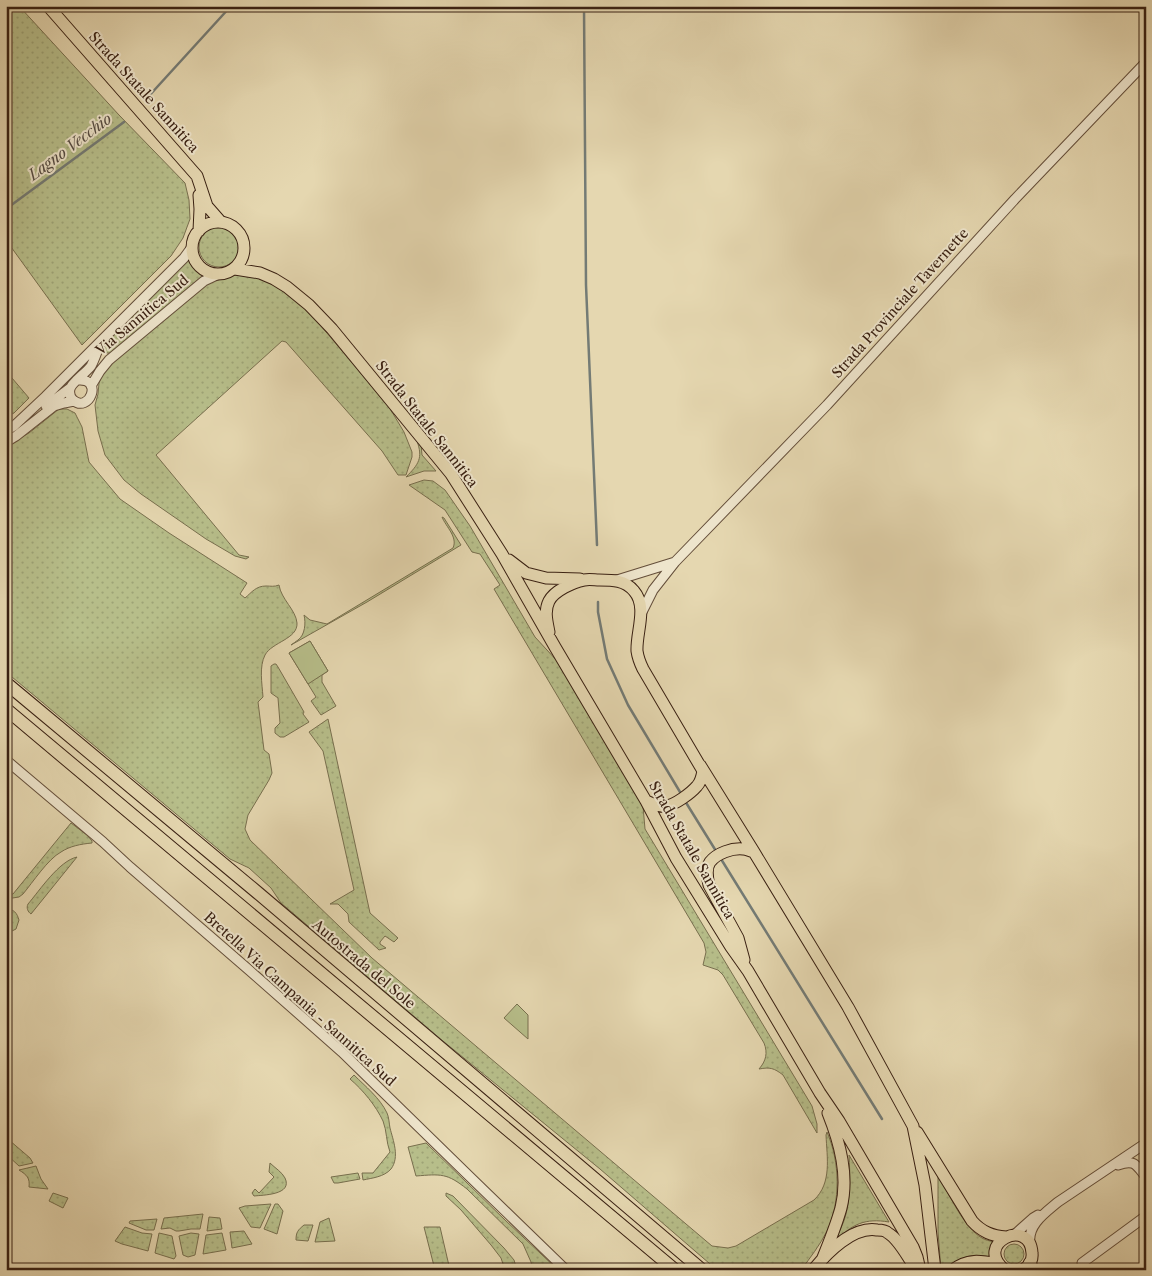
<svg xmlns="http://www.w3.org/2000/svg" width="1152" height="1276" font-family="'Libre Caslon Text',serif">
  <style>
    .grass { fill: url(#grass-dots); stroke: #786f4e }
    .park { fill: #b7be8a; stroke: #786f4e }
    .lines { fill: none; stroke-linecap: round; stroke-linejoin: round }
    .stream { stroke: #747b75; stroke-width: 2.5 }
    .minor-casing { stroke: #644e3a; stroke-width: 11 }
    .major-casing { stroke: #392012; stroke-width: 13 }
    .highway-casing { stroke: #392012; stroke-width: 14 }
    .minor { stroke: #eee5cc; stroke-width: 9 }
    .major { stroke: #e5d7b0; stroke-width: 11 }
    .highway { stroke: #e5d7b0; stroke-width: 12 }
    .labels { text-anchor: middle; stroke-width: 4; stroke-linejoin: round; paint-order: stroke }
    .street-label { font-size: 14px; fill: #392012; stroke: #eee5cc }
    .water-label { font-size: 15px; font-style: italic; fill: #564d44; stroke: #eee5cc }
  </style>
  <defs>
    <pattern id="grass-dots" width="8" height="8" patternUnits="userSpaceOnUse" patternTransform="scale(1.25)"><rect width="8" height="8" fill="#b7be8a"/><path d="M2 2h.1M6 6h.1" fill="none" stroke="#9ea376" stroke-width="1.8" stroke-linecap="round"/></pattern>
  </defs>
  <rect width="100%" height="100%" fill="#e5d7b0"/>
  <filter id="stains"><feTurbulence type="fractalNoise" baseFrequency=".004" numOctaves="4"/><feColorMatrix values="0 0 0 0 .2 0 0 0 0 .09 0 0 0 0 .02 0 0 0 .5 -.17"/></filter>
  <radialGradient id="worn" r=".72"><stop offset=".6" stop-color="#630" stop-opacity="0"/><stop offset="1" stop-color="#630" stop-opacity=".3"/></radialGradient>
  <path class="grass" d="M 6,6 L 19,6 L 119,115 L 185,183 L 189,200 L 190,219 L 183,238 L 171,256 L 82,345 L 6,240 Z
    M199 247a20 20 0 1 1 40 0a20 20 0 1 1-40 0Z
    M 190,257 C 192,265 197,272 204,275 L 110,353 L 105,353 L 102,350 L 112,335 Z
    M 230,275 L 249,275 L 273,283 L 304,307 L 316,320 L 389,407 L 404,432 L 412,452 L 412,457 L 406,475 L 398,475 L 382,451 L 286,342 L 282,341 L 156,455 L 239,555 L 249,557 L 246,559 L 235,556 L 206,539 L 141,494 L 124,480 L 105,455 L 98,431 L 95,405 L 98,394 L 99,383 L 104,370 L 109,364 L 196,291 L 212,281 Z
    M 6,371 L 29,398 L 14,413 L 6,417 Z
    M 59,409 L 67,409 L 75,413 L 82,427 L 89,462 L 120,499 L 169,533 L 247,583 L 240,594 L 245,598 C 252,592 256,586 266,586 C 271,586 274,587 279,585 C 281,599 296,610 297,623 C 298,639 272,642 265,655 C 259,667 262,683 263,697 L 258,702 L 264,750 L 269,754 L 272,773 L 269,780 L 248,815 L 245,829 L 250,840 L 372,958 L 712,1246 L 728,1248 L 736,1246 L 814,1200 C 832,1183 827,1158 826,1135 L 827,1132 C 840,1162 841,1201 827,1231 C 820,1245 810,1258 801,1270 L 717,1270 L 600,1169 L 443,1041 L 281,903 L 271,888 L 249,868 L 230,859 L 6,672 L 6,446 L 29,433 Z
    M 417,441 L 421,444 L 422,455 L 436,471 L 424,471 L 406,477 C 419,464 423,458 417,441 Z
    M 424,480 L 433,481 L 445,490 L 470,526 L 535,637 L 558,662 L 643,806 L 645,829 L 812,1106 L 817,1124 L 817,1133 L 783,1075 C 774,1068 770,1067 759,1069 C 766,1061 768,1053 764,1043 L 723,975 L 718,970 L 703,965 L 706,952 L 704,943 L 494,589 L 500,585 L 480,554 L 472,552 L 445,510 L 409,485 Z
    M 442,517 L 444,518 L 461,545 L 367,602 L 291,645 C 293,643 296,642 298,640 C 305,635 306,623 304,615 L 310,620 L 327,624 L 453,548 C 458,537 446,527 442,517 Z
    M 310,641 L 328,671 L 322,675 L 322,682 L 336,706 L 321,715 L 311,701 L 316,697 L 289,653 Z
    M 274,664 L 276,664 L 278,667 L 304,712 L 303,714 L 309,722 L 284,737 L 280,737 L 275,733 L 275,728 L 280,723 L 278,698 L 271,693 L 271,666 Z
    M 328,719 L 370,913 L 398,938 L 394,942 L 385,936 L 380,942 L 380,944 L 386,948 L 379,950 L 349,922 L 348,914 L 338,904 L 330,904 L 354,890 L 323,751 L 309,732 Z
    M 71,823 L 87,835 L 92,841 L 92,843 C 81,844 70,846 61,852 C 48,859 33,882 23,894 L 19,897 L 6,899 L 6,895 L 13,894 Z
    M 77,857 L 31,914 C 28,912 26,908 28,904 C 40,890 59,861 77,857 Z
    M 6,909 C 14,909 17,913 19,920 L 16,929 L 12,931 L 6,932 Z
    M 354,1075 C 365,1086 380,1098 387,1113 C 389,1117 389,1123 390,1128 C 393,1140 400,1157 391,1169 C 384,1177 372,1178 363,1180 L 362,1173 L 373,1173 L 390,1152 C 386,1142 387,1131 383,1121 C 376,1106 363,1090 350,1079 Z
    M 9,1140 L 30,1158 L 33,1163 L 19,1166 L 6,1154 L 7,1147 Z
    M 426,1143 L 505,1220 L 558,1270 L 533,1270 L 531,1262 L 523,1244 L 467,1189 C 447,1173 441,1174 416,1176 L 408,1147 Z
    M 849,1155 L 889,1222 C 865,1218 853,1224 836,1240 C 839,1231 844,1223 846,1214 C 851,1194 850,1175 849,1155 Z
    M 270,1163 C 275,1168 282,1172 285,1178 C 293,1195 263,1195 254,1196 L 252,1193 L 255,1189 L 259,1193 L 274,1177 L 269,1172 Z
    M 36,1166 L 41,1179 L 48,1189 L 29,1187 C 30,1178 27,1175 19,1170 Z
    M 358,1173 L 360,1179 L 338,1183 L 334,1183 L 331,1177 Z
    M 938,1175 C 949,1194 964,1228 982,1238 C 985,1240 990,1241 994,1242 L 991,1257 C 983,1256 974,1254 966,1257 C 956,1260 950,1270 941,1270 L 938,1232 Z
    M 53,1193 L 68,1198 L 63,1208 L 49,1201 Z
    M 446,1193 L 453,1196 L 504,1248 L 514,1260 L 517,1270 L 505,1270 L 501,1258 L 491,1245 L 461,1210 L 446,1196 Z
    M 271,1204 L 260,1228 L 251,1227 L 239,1208 L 245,1206 Z
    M 275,1204 L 278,1204 L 283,1211 L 277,1234 L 264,1229 Z
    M 203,1214 L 200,1229 L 191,1229 L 179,1231 L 176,1231 L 170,1228 L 161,1229 L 164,1218 Z
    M 209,1217 L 220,1218 L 222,1229 L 207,1231 Z
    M 329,1218 L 335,1241 L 315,1242 L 320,1222 Z
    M 157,1219 L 154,1230 L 146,1230 L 129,1223 L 130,1221 Z
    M 304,1225 L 313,1225 L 308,1241 L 296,1240 C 296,1232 298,1230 304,1225 Z
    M 125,1227 L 142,1233 L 152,1234 L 148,1251 L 122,1244 L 115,1241 Z
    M 424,1227 L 440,1227 L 450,1270 L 435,1270 Z
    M 244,1231 L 252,1244 L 232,1248 L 230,1232 Z
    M 159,1233 L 172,1236 L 176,1256 L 174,1259 L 155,1253 Z
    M 191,1233 L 199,1234 L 195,1255 L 188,1257 L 183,1255 L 179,1236 Z
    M 222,1233 L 226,1250 L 203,1254 L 206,1235 Z
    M1004 1254a10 10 0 1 1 20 0a10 10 0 1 1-20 0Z"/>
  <path class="park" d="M 310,641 L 328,671 L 308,684 L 289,653 Z
    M 517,1004 L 528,1015 L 528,1039 L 504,1018 Z"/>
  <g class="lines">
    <path class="stream" d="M 584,6 L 586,285 L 597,545
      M 148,97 L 231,6
      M 6,209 L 124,122
      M 598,602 L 598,612 L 607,659 L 628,705 L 680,792
      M 685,801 L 716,851
      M 721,859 L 882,1119"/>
    <g class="minor-casing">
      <path id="minor" d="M 78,380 C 104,378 89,414 73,400 C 70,397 69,393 70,389 C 71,383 86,373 91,366 C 95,359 97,351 100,344
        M 91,386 L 100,371 L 109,360 L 204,281 L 219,274
        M 46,406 L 70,388
        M 6,431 L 14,426 L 46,396 L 184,258 L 192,247
        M 6,442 L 16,436 L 54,406 L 64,403 L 74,401
        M 617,580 L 675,562
        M 641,614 L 653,590 L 675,562 L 827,405 L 1015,199 L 1146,62
        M 6,760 L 103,842 L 130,867 L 249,970 L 342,1052 L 468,1175 L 566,1270
        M 1146,1154 L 1146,1155
        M 1118,1165 C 1135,1159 1136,1165 1146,1177
        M 1014,1235 L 1033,1218 L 1038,1215
        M 1030,1244 C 1027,1225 1045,1213 1058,1202 L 1146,1143
        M 1082,1263 L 1146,1216"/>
    </g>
    <g class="major-casing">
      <path id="major" d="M 48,6 L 197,176 L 207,206 L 221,222
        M192 248a26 26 0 1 1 52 0a26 26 0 1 1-52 0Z
        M 199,231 L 200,209 L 199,195
        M 235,269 L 260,273 L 274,279 L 287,287 L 309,305 L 332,329 L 451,474 L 502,554 L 555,647 L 646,801 L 676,858 L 731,947 L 748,971 L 820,1093 L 839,1121 L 913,1247 L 917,1257 L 920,1270
        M 509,560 L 526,573 L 546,578 L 580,579
        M 549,632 C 547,622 544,611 549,601 C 554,591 573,582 584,580 C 589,579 595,580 599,580 C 613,580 625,580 634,591 C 648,607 636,632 637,651 C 638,658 640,663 643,669 L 703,771 C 702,776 701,782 697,786 C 691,793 675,805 666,806 C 659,807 653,804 646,801
        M 700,765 L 754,852 L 848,1007 L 913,1126 L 925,1185 L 935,1270
        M 744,960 L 738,938 L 709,885 C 707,877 706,868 710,862 C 717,853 732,848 743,849 C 746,849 750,851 754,852
        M 917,1132 L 972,1221 C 982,1232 992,1236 1006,1237
        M 822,1260 C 829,1243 836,1226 841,1208 C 849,1176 840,1143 828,1113
        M 813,1270 C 827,1253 853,1226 877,1230 C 881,1230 885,1230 888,1233 C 900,1240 908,1259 917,1270
        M 953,1270 C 967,1258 982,1261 999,1264
        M 1005,1270 C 972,1244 1030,1216 1032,1253 C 1033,1261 1029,1266 1023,1270"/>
    </g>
    <g class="highway-casing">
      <path id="highway" d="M 6,683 L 258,893 L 702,1270
        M 6,709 L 675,1270
        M 1030,1263 L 1032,1270"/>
    </g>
    <use href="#minor" class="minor"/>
    <use href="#major" class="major"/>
    <use href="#highway" class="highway"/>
  </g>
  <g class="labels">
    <g class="street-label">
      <text transform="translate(144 92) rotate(48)" y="5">Strada Statale Sannitica</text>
      <text transform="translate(900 303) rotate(-48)" y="5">Strada Provinciale Tavernette</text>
      <text transform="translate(142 315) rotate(-40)" y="5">Via Sannitica Sud</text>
      <text transform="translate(427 424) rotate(52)" y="5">Strada Statale Sannitica</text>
      <text transform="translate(692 850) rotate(60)" y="5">Strada Statale Sannitica</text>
      <text transform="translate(364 964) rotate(40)" y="5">Autostrada del Sole</text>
      <text transform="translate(300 999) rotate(42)" y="5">Bretella Via Campania - Sannitica Sud</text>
    </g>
    <g class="water-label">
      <text transform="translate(70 147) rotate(-37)" y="5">Lagno Vecchio</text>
    </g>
  </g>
  <rect width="1152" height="1276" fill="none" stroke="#e5d7b0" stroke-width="25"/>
  <rect x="8" y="8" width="1137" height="1261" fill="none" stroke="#392012" stroke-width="2.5"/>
  <rect x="12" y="12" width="1127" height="1251" fill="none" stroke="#392012"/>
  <rect width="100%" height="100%" filter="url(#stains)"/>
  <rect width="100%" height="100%" fill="url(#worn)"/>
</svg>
